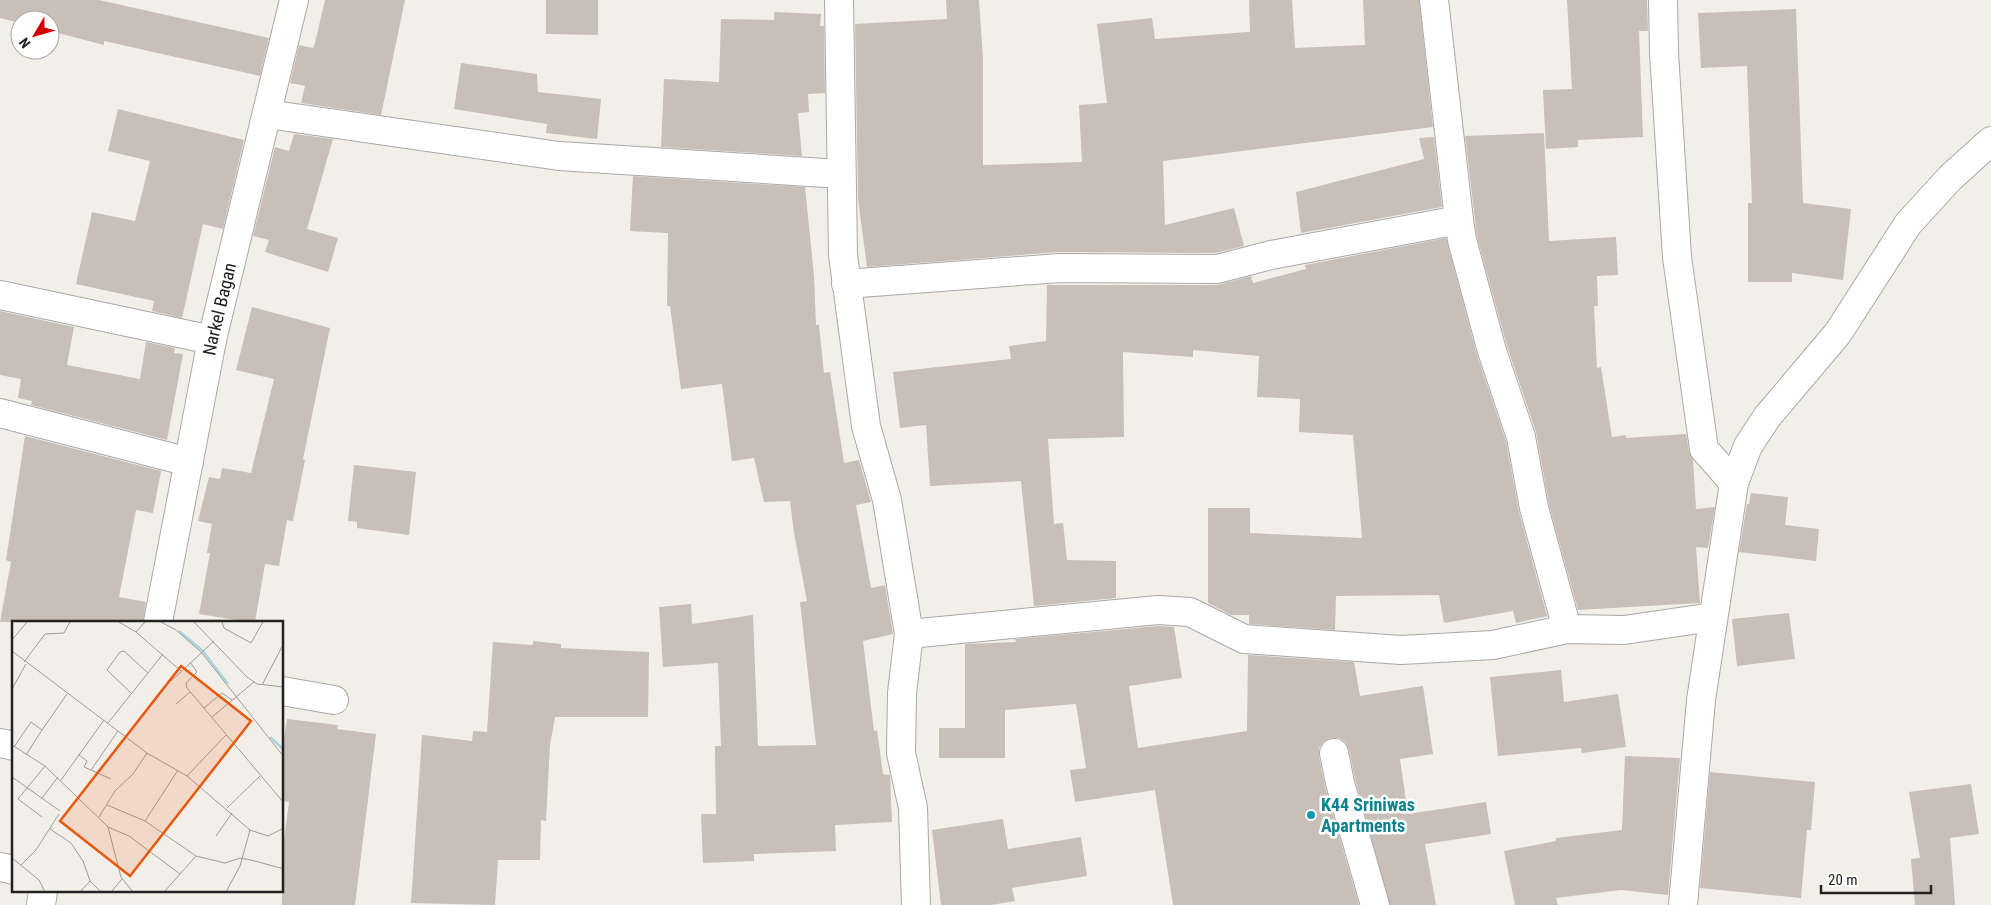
<svg xmlns="http://www.w3.org/2000/svg" width="1991" height="905" font-family="'Roboto Condensed',sans-serif">
  <style>
    .building { fill: #c7bfb8 }
    .lines { fill: none; stroke-linecap: round; stroke-linejoin: round }
    .minor-casing { stroke: #a9a9a9; stroke-width: 30 }
    .minor { stroke: #fff; stroke-width: 28 }
    .culture-dot { fill: #0f9aa8; stroke: #fff; stroke-width: 2 }
    .labels { text-anchor: middle; stroke-width: 5; stroke-linejoin: round; paint-order: stroke }
    .street-label { font-size: 18px; fill: #222; stroke: #fff }
    .culture-label { font-size: 18px; font-weight: bold; fill: #0d838f; stroke: #fff; text-anchor: start }
    .inset-river { fill: none; stroke: #aad3df; stroke-width: 2.5 }
    .inset-road { fill: none; stroke: #9f9d99; stroke-width: 1 }
    .view { fill: #e8590c; fill-opacity: 0.15; stroke: #e8590c; stroke-width: 2.5 }
    .inset-edge { fill: none; stroke: #222; stroke-width: 2.5 }
  </style>
  <rect width="100%" height="100%" fill="#f2efe9"/>
  <path class="building" d="M 0,0 L 99,0 L 269,38 L 260,76 L 104,41 L 104,45 L 50,31 L 50,20 L 20,20 L 20,23 L 0,18 Z
    M 325,0 L 405,0 L 381,115 L 301,103 L 305,86 L 290,83 L 299,45 L 313,48 L 315,43 Z
    M 546,0 L 598,0 L 598,35 L 546,34 Z
    M 946,0 L 979,0 L 983,59 L 983,165 L 1082,162 L 1079,105 L 1107,103 L 1097,24 L 1152,18 L 1155,39 L 1247,32 L 1250,32 L 1249,0 L 1292,0 L 1295,48 L 1365,45 L 1363,0 L 1419,0 L 1433,127 L 1163,161 L 1165,225 L 1234,208 L 1244,246 L 1215,253 L 1059,252 L 867,267 L 858,199 L 855,24 L 947,19 Z
    M 1567,0 L 1647,0 L 1648,31 L 1639,31 L 1643,137 L 1578,140 L 1578,147 L 1546,149 L 1543,90 L 1572,89 Z
    M 1796,9 L 1803,203 L 1851,209 L 1843,280 L 1792,273 L 1792,282 L 1748,282 L 1748,203 L 1752,203 L 1747,66 L 1701,68 L 1698,13 Z
    M 774,12 L 821,14 L 820,26 L 824,26 L 825,93 L 808,94 L 809,112 L 798,113 L 802,156 L 661,147 L 664,79 L 719,82 L 721,19 L 774,20 Z
    M 461,63 L 537,74 L 538,92 L 601,99 L 597,139 L 546,133 L 547,124 L 454,109 Z
    M 118,109 L 244,140 L 223,229 L 203,224 L 182,318 L 152,311 L 154,301 L 76,284 L 92,212 L 135,221 L 150,161 L 108,151 Z
    M 1544,133 L 1549,241 L 1616,237 L 1618,275 L 1597,276 L 1598,306 L 1594,306 L 1597,368 L 1601,367 L 1612,437 L 1626,435 L 1626,438 L 1686,434 L 1689,451 L 1693,460 L 1696,509 L 1715,507 L 1708,548 L 1696,547 L 1700,603 L 1578,610 L 1549,505 L 1536,432 L 1507,346 L 1477,237 L 1465,136 Z
    M 294,134 L 333,139 L 307,229 L 338,238 L 328,272 L 265,252 L 269,240 L 253,236 L 275,147 L 289,151 Z
    M 1434,137 L 1442,207 L 1301,233 L 1296,192 L 1424,159 L 1419,138 Z
    M 633,176 L 805,187 L 814,276 L 816,325 L 819,325 L 824,373 L 830,372 L 844,463 L 859,460 L 871,502 L 856,505 L 871,588 L 885,585 L 893,634 L 863,641 L 874,731 L 877,730 L 883,774 L 890,775 L 892,822 L 835,825 L 836,851 L 754,854 L 754,861 L 703,863 L 701,814 L 716,814 L 715,746 L 721,746 L 718,663 L 663,667 L 659,607 L 691,604 L 692,624 L 753,615 L 758,746 L 816,745 L 800,602 L 807,601 L 794,533 L 790,501 L 764,502 L 754,458 L 732,461 L 722,384 L 681,389 L 670,306 L 667,306 L 668,233 L 630,231 Z
    M 1446,238 L 1477,355 L 1506,441 L 1519,512 L 1547,616 L 1516,623 L 1513,611 L 1444,623 L 1439,595 L 1336,596 L 1335,630 L 1249,624 L 1249,615 L 1231,615 L 1208,603 L 1208,508 L 1250,508 L 1250,533 L 1362,538 L 1353,435 L 1299,432 L 1300,399 L 1257,397 L 1259,356 L 1193,350 L 1193,357 L 1123,352 L 1124,437 L 1048,439 L 1054,524 L 1063,523 L 1067,560 L 1116,561 L 1116,598 L 1034,606 L 1021,481 L 930,486 L 926,425 L 900,428 L 893,372 L 1011,359 L 1009,346 L 1046,341 L 1047,285 L 1217,285 L 1251,276 L 1253,283 L 1306,269 L 1305,265 Z
    M 252,307 L 330,328 L 303,459 L 305,460 L 293,521 L 287,520 L 279,566 L 265,564 L 255,622 L 248,622 L 199,614 L 210,553 L 207,553 L 212,524 L 198,521 L 209,477 L 220,479 L 222,468 L 251,473 L 274,379 L 236,370 Z
    M 0,311 L 74,327 L 67,365 L 140,379 L 146,342 L 175,348 L 174,353 L 183,354 L 167,440 L 31,405 L 32,401 L 18,398 L 21,379 L 0,375 Z
    M 25,436 L 161,471 L 153,513 L 136,510 L 119,597 L 146,602 L 143,622 L 0,622 L 11,562 L 6,560 Z
    M 354,465 L 416,472 L 409,535 L 357,528 L 357,522 L 348,521 Z
    M 1751,493 L 1788,497 L 1785,525 L 1819,529 L 1816,561 L 1739,552 L 1747,504 L 1749,504 Z
    M 1789,613 L 1795,659 L 1737,666 L 1732,619 Z
    M 1158,626 L 1174,627 L 1182,678 L 1129,686 L 1138,748 L 1247,731 L 1248,655 L 1354,662 L 1360,696 L 1423,686 L 1433,754 L 1400,759 L 1408,814 L 1486,802 L 1491,834 L 1425,844 L 1436,905 L 1390,905 L 1355,779 L 1349,750 L 1345,742 L 1339,738 L 1330,738 L 1323,742 L 1319,748 L 1319,756 L 1325,787 L 1359,905 L 1173,905 L 1155,790 L 1075,802 L 1070,770 L 1086,768 L 1076,704 L 1005,710 L 1005,758 L 939,758 L 939,728 L 965,728 L 965,644 L 1016,642 L 1015,639 Z
    M 533,641 L 561,644 L 561,648 L 649,652 L 648,717 L 555,717 L 550,745 L 546,821 L 541,820 L 540,860 L 498,860 L 495,905 L 411,903 L 422,735 L 472,741 L 473,731 L 487,732 L 493,642 L 533,645 Z
    M 1561,670 L 1564,702 L 1618,694 L 1626,747 L 1582,753 L 1581,748 L 1498,756 L 1490,677 Z
    M 287,719 L 338,725 L 337,729 L 376,734 L 355,905 L 282,905 L 282,855 L 289,802 L 282,801 L 282,752 Z
    M 1625,756 L 1680,758 L 1668,895 L 1621,890 L 1556,898 L 1558,905 L 1515,905 L 1504,851 L 1556,841 L 1556,838 L 1622,830 Z
    M 1710,772 L 1815,782 L 1811,830 L 1807,830 L 1801,898 L 1700,888 Z
    M 1971,784 L 1979,834 L 1950,838 L 1955,905 L 1915,905 L 1911,859 L 1920,858 L 1909,792 Z
    M 1003,819 L 1008,849 L 1081,837 L 1087,876 L 1012,888 L 1015,901 L 991,905 L 941,905 L 932,830 Z"/>
  <g class="lines">
    <g class="minor-casing">
      <g id="minor">
        <path d="M 839,0 L 843,255 L 866,426 L 887,500 L 909,634 L 902,693 L 901,753 L 913,808 L 916,905"/>
        <path d="M 1434,0 L 1459,220"/>
        <path d="M 1663,0 L 1664,53 L 1677,257 L 1704,449 L 1734,483"/>
        <path d="M 267,114 L 559,156 L 841,174"/>
        <path d="M 846,284 L 1060,268 L 1217,269 L 1271,255 L 1459,220 L 1462,240 L 1492,351 L 1521,437 L 1534,508 L 1567,629"/>
        <path d="M 0,295 L 212,340"/>
        <path d="M 0,413 L 189,462"/>
        <path id="s1" d="M 158,622 L 212,340 L 294,0"/>
        <path d="M 909,634 L 1158,610 L 1190,612 L 1244,639 L 1401,650 L 1493,645 L 1567,629 L 1624,630 L 1713,617"/>
        <path d="M 282,691 L 334,700"/>
        <path d="M 0,743 L 14,746"/>
        <path d="M 1334,753 L 1340,783 L 1375,905"/>
        <path d="M 0,867 L 14,870"/>
        <path d="M 41,905 L 43,891"/>
        <path d="M 1683,905 L 1701,700 L 1734,483 L 1748,446 L 1767,417 L 1838,333 L 1908,224 L 1950,178 L 1991,141"/>
      </g>
    </g>
    <use href="#minor" class="minor"/>
  </g>
  <circle class="culture-dot" cx="1311" cy="815" r="5"/>
  <g class="labels">
    <g class="street-label">
      <text dy="6" stroke="none"><textPath href="#s1" startOffset="319">Narkel Bagan</textPath></text>
    </g>
    <g class="culture-label">
      <text x="1321" y="811">K44 Sriniwas<tspan x="1321" dy="21">Apartments</tspan></text>
    </g>
  </g>
  <g transform="translate(12 621)">
    <rect width="271" height="271" fill="#f2efe9"/>
    <path class="inset-river" d="M 167,10 L 191,30 L 216,63M 258,116 L 272,129"/>
    <path class="inset-road" d="M 107,1 L 124,11 L 133,1M 149,1 L 164,9 L 189,31 L 272,136M 182,1 L 235,56 L 245,63 L 272,66M 210,1 L 212,7 L 239,22 L 251,1M 124,11 L 169,50M 0,19 L 15,1M 0,30 L 135,132 L 175,155 L 238,209 L 228,245 L 214,271M 12,41 L 33,13 L 52,12 L 58,1M 178,41 L 185,51 L 174,62 L 175,67 L 272,182M 159,60 L 202,20M 250,64 L 272,22M 0,68 L 14,43M 119,72 L 95,49 L 108,31 L 112,30 L 136,52M 164,83 L 178,71M 192,87 L 210,72 L 220,79M 200,96 L 242,61M 96,102 L 151,33M 0,124 L 33,145 L 96,206 L 109,256 L 121,271M 2,126 L 19,101 L 30,109 L 55,73M 14,134 L 30,109M 67,134 L 75,140 L 72,146 L 79,149M 175,155 L 214,114M 0,156 L 48,190M 99,158 L 79,149 L 106,110M 49,159 L 92,99M 30,177 L 46,156M 95,184 L 133,200 L 166,149M 215,187 L 248,155M 30,196 L 6,178 L 33,145M 87,196 L 103,170 L 121,153 L 135,132M 133,200 L 184,235M 96,206 L 117,215 L 168,253M 38,208 L 59,222 L 71,240 L 78,260M 238,209 L 256,215 L 272,207M 204,215 L 220,192M 0,237 L 27,259 L 33,271M 9,244 L 24,229 L 47,193M 68,271 L 78,260 L 89,271M 99,271 L 110,258M 152,271 L 184,235 L 213,242 L 228,237 L 239,239 L 272,248"/>
    <path class="view" d="M 169,45 L 239,100 L 118,255 L 48,200 Z"/>
    <rect width="271" height="271" class="inset-edge"/>
  </g>
  <g transform="translate(35 35) rotate(232)"><circle r="24" fill="#ffffff" stroke="#a7a7a7"/>
  <path d="M0-4L9 19L0 12L-9 19Z" fill="#d40000"/>
  <text y="-8" font-size="14" font-weight="bold" text-anchor="middle" fill="#222222">N</text>
  </g>
  <path d="M1821 885v8h110v-8" fill="none" stroke="#222222" stroke-width="2.5"/>
  <text x="1828" y="885" font-size="15" fill="#222222" stroke="#ffffff" stroke-width="4" paint-order="stroke">20 m</text>
</svg>
